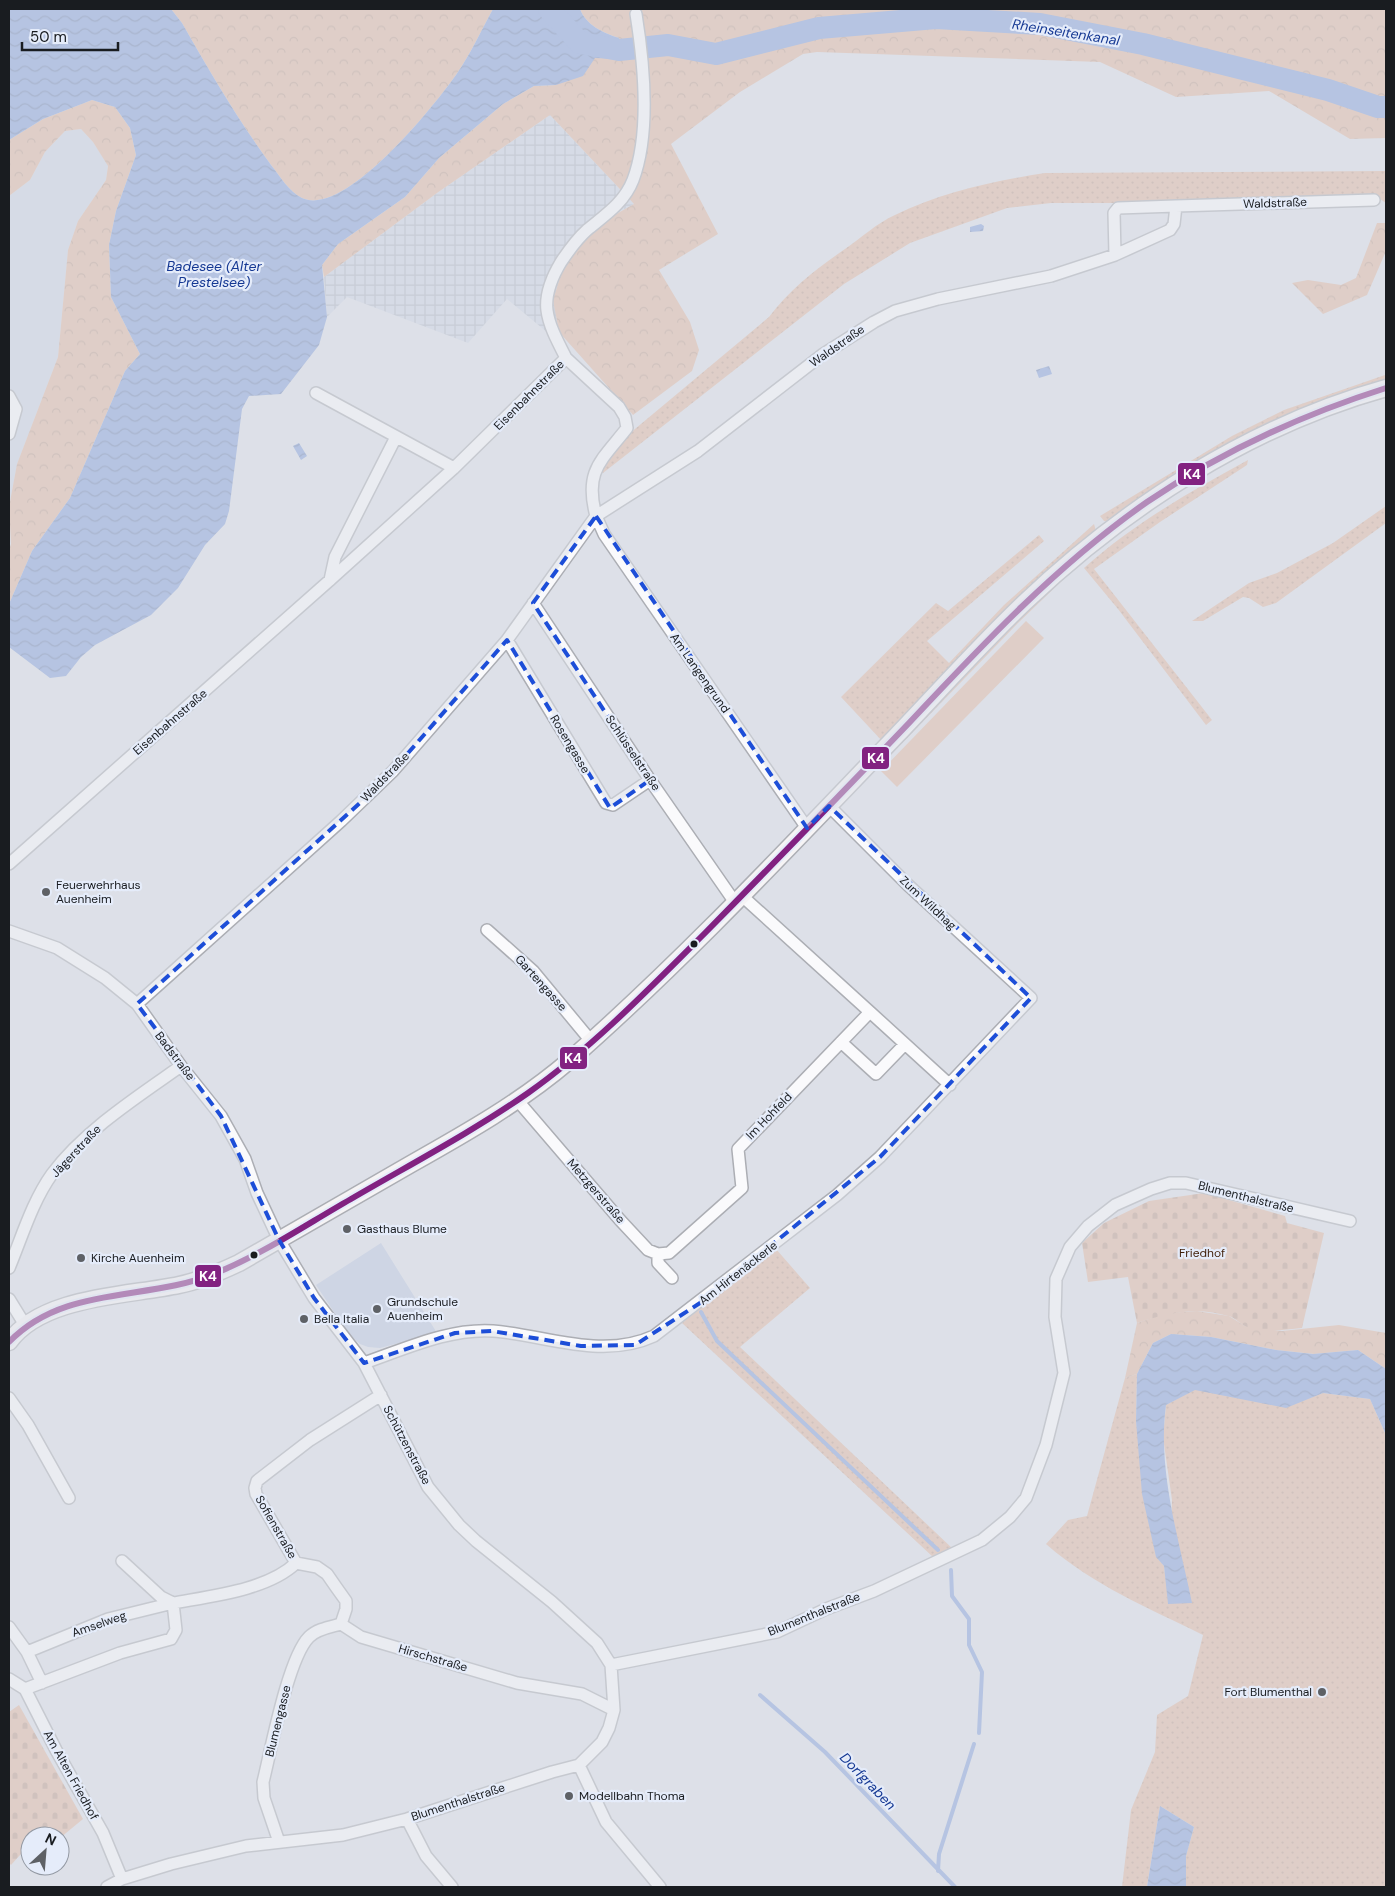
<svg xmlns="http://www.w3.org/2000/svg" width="1395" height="1896" font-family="'DM Sans',sans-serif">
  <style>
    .built { fill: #ced5e4 }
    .industrial { fill: url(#industrial-grid) }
    .grass { fill: url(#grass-dots) }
    .forest { fill: url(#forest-crowns) }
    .cemetery { fill: url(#cemetery-stones) }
    .green { fill: #e2b9a3 }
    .water { fill: url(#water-waves) }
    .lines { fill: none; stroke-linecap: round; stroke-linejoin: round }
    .stream { stroke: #87a2db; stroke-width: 4 }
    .river { stroke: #87a2db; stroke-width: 22 }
    .street-casing { stroke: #acaeb4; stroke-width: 14 }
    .secondary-casing { stroke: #acaeb4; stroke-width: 19 }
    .street { stroke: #fafafc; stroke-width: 11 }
    .secondary { stroke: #f6f4f5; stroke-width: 16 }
    .bus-1-casing { stroke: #e5ecfa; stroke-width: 10 }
    .bus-1 { stroke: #822281; stroke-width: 6 }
    .marked { fill: none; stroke: #1d4ed8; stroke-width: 4; stroke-dasharray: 10 6; stroke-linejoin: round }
    .poi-dot { fill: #5e6166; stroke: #e5ecfa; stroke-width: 2 }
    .bus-dot { fill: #191c20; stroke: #e5ecfa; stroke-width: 2 }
    .labels { text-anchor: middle; stroke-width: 4.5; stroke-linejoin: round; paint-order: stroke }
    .street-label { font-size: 12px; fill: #191c20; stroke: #e5ecfa }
    .poi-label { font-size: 12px; fill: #191c20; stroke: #e5ecfa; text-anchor: start }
    .park-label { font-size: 12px; fill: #401e08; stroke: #e5ecfa }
    .water-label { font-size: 14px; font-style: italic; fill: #153893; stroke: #e5ecfa }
    .line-badge { stroke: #e5ecfa; stroke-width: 2 }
    .badge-label { font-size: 14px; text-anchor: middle; font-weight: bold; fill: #fff }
  </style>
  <defs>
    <pattern id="industrial-grid" width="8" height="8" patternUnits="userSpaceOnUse" patternTransform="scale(1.25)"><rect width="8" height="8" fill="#ced5e4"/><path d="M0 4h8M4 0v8" fill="none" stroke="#b0b6c3"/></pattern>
    <pattern id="grass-dots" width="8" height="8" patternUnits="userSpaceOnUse" patternTransform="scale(1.25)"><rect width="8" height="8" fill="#e2b9a3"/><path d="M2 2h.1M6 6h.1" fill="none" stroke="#c19e8c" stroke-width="1.8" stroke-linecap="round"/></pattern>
    <pattern id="forest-crowns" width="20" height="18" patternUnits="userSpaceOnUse" patternTransform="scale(1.25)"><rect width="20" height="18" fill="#e2b9a3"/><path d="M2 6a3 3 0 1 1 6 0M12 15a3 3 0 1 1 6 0" fill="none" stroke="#c19e8c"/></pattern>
    <pattern id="cemetery-stones" width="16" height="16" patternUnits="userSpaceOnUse" patternTransform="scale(1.25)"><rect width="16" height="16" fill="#e2b9a3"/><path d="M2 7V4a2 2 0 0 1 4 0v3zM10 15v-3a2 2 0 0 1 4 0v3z" fill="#c19e8c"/></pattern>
    <pattern id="water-waves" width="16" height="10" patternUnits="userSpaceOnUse" patternTransform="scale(1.25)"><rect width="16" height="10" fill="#87a2db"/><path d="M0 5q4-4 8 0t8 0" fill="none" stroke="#6e83b1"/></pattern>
  </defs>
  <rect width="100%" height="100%" fill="#dde0e8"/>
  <path class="built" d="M 81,129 L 93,142 L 108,165 L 106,180 L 78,221 L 68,250 L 58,357 L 17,464 L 9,507 L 9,196 L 30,180 L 45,152 L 65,131 Z
    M 381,1243 L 437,1333 L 380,1348 L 368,1347 L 360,1344 L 348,1333 L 316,1285 Z"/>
  <path class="industrial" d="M 550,115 L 634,204 L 609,218 L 559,332 L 548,333 L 507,299 L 468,343 L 347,297 L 327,317 L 324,277 L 437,193 Z"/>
  <path class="grass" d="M 1386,171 L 1386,203 L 1374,195 L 1138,203 L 1051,203 L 1007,208 L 910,243 L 844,284 L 603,473 L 601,471 L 629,434 L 769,317 C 790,289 816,269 845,249 C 861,238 877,223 895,215 C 942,192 994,181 1045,173 Z
    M 1386,370 L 1386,381 L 1109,522 L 1104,521 L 1100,516 L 1232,436 L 1284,410 L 1385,375 Z
    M 1386,394 L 1386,398 C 1312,417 1223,461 1160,504 C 1138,519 1117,536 1096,551 C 1179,478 1281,430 1386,394 Z
    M 1248,460 L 1247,465 L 1160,522 L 1094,569 L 1212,720 L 1206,725 L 1118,609 L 1084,568 C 1133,524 1191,491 1248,460 Z
    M 1386,506 L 1386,523 L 1276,603 L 1263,607 L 1249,598 L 1243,597 L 1203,621 L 1192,621 L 1249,583 L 1277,573 L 1333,543 Z
    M 1094,524 L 1096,531 L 883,742 L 841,697 L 936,603 L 948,611 L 1039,535 L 1044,541 L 927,641 L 949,663 L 1004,605 Z
    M 1075,565 L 1068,575 L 1018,623 L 882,764 L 882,759 L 1023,612 Z
    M 776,1249 L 810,1288 L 740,1347 L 953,1549 L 933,1557 L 682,1323 Z
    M 1137,1374 L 1136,1421 L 1156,1556 L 1164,1566 L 1169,1604 L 1172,1500 L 1163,1437 L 1166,1405 L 1195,1389 L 1286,1407 L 1323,1393 L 1370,1399 L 1386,1435 L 1386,1887 L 1186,1887 L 1186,1856 L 1194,1827 L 1160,1806 L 1147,1887 L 1122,1887 L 1131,1810 L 1155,1752 L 1157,1715 L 1188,1696 L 1203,1635 C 1147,1607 1094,1586 1046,1544 L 1068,1520 L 1087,1516 L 1125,1378 Z"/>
  <path class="forest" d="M 171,9 L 493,9 C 481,31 470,55 456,75 C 434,106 345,218 302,198 C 289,192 280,176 271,165 C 238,120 210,72 182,23 Z
    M 580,9 L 1386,9 L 1386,138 L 1350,139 L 1269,91 L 1176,97 L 1100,62 L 817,52 L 803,54 L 740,92 L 671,144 L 718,234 L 659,270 L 690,322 L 699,350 L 692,371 L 633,415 L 559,332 L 553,300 L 562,271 L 581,243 L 609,218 L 634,204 L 550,115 L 437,193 L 324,277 L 322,265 L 338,244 L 405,197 L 439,158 L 503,104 L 534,86 L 556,85 L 619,38 C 603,33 586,25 580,9 Z
    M 92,100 L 115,107 L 130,128 L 136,155 L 116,211 L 109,245 L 111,297 L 140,354 L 125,371 L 70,498 L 32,551 L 9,604 L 9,550 L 11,544 L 9,507 L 17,464 L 58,357 L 68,250 L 78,221 L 106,180 L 108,166 L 93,142 L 81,129 L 65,131 L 45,152 L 30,180 L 9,196 L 9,140 L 43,119 Z
    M 1377,223 L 1386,223 L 1386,251 L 1367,295 L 1323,314 L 1292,283 L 1308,280 L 1341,285 L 1356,278 Z
    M 1197,1311 L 1229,1316 L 1245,1326 L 1282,1331 L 1339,1325 L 1386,1333 L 1386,1369 L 1358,1350 L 1314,1354 L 1276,1350 L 1211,1337 L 1171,1334 L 1153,1343 L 1137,1374 L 1125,1378 L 1137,1323 L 1166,1313 Z"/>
  <path class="cemetery" d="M 1204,1193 L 1285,1216 L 1287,1223 L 1324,1233 L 1302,1328 C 1285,1330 1261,1333 1245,1326 C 1239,1323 1234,1317 1228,1316 C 1197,1306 1166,1313 1137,1323 L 1128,1277 L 1088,1282 L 1082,1243 L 1104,1223 L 1149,1201 Z
    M 19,1705 L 83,1819 L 60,1838 L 30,1836 L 30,1844 L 11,1865 L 9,1863 L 9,1712 Z"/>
  <path class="green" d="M 1026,621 L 1044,638 L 897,787 L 881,771 Z"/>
  <path class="water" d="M 9,9 L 171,9 L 182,23 C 210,72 238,120 271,165 C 280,176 289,192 302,198 C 345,218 434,106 456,75 C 470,55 481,31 493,9 L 580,9 C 586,25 603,33 619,38 L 616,59 L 595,58 L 583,76 L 556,85 L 534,86 L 503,104 L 439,158 L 405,197 L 338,244 L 322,265 L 327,317 L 319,345 L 281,394 L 249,396 L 242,409 L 229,511 L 225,524 L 205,545 L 178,588 L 151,615 L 95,645 L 81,657 L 66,676 L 50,678 L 9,647 L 9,604 L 32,551 L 70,498 L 125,371 L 140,354 L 111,297 L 109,245 L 116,211 L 136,155 L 130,128 L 115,107 L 92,100 L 43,119 L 9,140 Z
    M 981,224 L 984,226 L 983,231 L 970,232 L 970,227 Z
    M 1049,366 L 1052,374 L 1039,378 L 1036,370 Z
    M 299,443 L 307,456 L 301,460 L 293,446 Z
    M 1171,1334 L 1211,1337 L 1276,1350 L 1313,1354 L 1358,1350 L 1386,1369 L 1386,1435 L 1370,1399 L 1323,1393 L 1286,1408 L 1195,1390 L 1166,1405 C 1157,1470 1179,1539 1192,1603 L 1168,1604 L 1164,1566 L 1156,1557 L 1142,1494 L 1136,1421 L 1137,1374 L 1153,1343 Z
    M 1160,1806 L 1194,1827 L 1186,1856 L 1186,1887 L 1147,1887 Z"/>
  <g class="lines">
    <path class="stream" d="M 701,1312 L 717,1341 L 938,1550
      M 951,1570 L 952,1596 L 969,1619 L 969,1645 L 982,1672 L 979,1733
      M 760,1695 L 825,1752 L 955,1887
      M 938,1871 L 939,1854 L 974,1744"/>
    <path class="river" d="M 549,9 L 580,43 L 619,50 L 668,45 L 716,54 L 819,28 L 936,18 L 1040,24 L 1143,44 L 1328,90 L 1378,107 L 1386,107"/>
    <g class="street-casing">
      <path id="street" d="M 1115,255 L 1114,213 L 1118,208 L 1176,206
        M 316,393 L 454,468
        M 9,396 L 16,409 L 9,434
        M 330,580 L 335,557 L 396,437
        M 533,603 L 650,780 L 734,901
        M 507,640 L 606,803 L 613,805 L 650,780
        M 807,828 L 604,534 L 596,516 L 698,451 L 822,355 L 874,322 L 895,311 L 938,299 L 1051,276 L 1115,255 L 1170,230 L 1174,224 L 1176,206 L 1374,200
        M 9,864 L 330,580 L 454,468 L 566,358 C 546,319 537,302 561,262 C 569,250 577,239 587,230 C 605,215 624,203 633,180 C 651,132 644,64 636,14
        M 487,930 L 533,971 L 591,1041
        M 9,931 L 57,948 L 105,978 L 137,1004 L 181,1066 L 221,1116 L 245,1159 L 257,1193 L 279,1240 L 314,1298 L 364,1363 L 428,1487 L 459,1525 L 476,1541 L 552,1602 L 597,1643 L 611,1665 L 614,1710 L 609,1728 L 602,1742 L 579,1765 L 552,1772 L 407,1819 L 343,1835 L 246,1846 L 171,1864 L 122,1879 L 107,1887
        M 137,1004 L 341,821 L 393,771 L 507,640 L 596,516 C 584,471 601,461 627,428 L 625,417 L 619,407 L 566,358
        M 870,1012 L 950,1085
        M 841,1042 L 876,1074 L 905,1044
        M 518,1101 L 620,1220 L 648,1250 L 658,1254 L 658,1263 L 672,1278
        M 658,1254 L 669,1253 L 742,1188 L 738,1149 L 870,1012 L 741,895
        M 9,1268 C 22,1237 32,1202 52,1174 C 84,1131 137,1097 181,1066
        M 9,1299 L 25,1325
        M 364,1363 C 405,1349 449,1328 493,1331 C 546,1335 602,1360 654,1336 L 837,1195 L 880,1157 L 1031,998 L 908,885 L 829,806
        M 9,1398 L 28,1425 L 69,1498
        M 122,1561 L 161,1597 L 173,1603
        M 296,1563 L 317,1567 L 327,1574 L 336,1587 L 346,1601 L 346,1609 L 341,1624 L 361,1637 L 517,1683 L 582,1694 L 614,1710
        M 9,1627 L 27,1652 L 42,1683
        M 27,1652 L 108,1619 L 173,1603
        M 611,1665 L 777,1632 L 826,1609 L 874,1591 L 982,1540 L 1010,1517 L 1026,1498 L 1046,1445 L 1064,1373 L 1055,1317 L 1056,1279 L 1070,1247 L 1088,1226 L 1115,1205 L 1151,1189 L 1170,1183 L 1186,1183 L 1350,1221
        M 9,1679 L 25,1689 L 56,1750 L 103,1833 L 122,1879
        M 25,1689 L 120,1653 L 171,1639 L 176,1630 L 173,1603 C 211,1596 268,1590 296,1563 L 256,1494 L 255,1488 L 257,1481 L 310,1440 L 381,1395
        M 579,1765 L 606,1822 L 660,1887
        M 407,1819 L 426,1856 L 452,1887
        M 279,1842 L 264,1798 L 263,1782 C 271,1750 288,1658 309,1637 C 317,1629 330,1627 341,1624"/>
    </g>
    <g class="secondary-casing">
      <path id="secondary" d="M 9,1342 C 42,1296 127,1296 179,1285 C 200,1281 220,1272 239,1263 C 297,1230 354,1197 411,1164 C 466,1133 521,1102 570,1060 C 685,959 791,845 897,735 C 939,691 980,645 1024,603 C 1126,506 1250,426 1386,388"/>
    </g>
    <use href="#street" class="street"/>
    <use href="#secondary" class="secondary"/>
    <g class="bus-1-casing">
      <path id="bus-1" d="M 9,1342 C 65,1284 147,1302 216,1273 C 263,1254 307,1224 351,1199 C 411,1164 472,1132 528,1093 C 593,1047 650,988 706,932 C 774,863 842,793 909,723 C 983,644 1057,565 1147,502 C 1221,452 1301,415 1386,388"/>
    </g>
    <use href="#bus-1" class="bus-1"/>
  </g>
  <path d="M0 0H1395V1896H0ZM 596,516 L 807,828 L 829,806 L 1031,998 L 880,1157 L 700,1303 L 635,1345 L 581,1346 L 492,1331 L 455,1333 L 364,1363 L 314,1298 L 279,1240 L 221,1116 L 137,1004 L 381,784 L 507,640 L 610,808 L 650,780 L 533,603 Z" fill="#dde0e8" fill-opacity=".55" fill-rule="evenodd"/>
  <path class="marked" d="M 596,516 L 807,828 L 829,806 L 1031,998 L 880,1157 L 700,1303 L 635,1345 L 581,1346 L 492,1331 L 455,1333 L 364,1363 L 314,1298 L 279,1240 L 221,1116 L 137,1004 L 381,784 L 507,640 L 610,808 L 650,780 L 533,603 Z"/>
  <g class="poi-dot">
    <circle cx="46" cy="892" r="5"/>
    <circle cx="347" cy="1229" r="5"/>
    <circle cx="81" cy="1258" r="5"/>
    <circle cx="377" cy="1309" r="5"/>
    <circle cx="304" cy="1319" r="5"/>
    <circle cx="1322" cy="1692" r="5"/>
    <circle cx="569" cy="1796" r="5"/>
  </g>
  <g class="bus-dot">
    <circle cx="694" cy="944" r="4.5"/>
    <circle cx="254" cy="1255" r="4.5"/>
  </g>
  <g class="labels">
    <g class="street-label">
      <text transform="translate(1275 203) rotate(-2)" y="4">Waldstraße</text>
      <text transform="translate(837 346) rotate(-35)" y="4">Waldstraße</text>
      <text transform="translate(529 395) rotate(-45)" y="4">Eisenbahnstraße</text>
      <text transform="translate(700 673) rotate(55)" y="4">Am Langengrund</text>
      <text transform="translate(170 722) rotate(-41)" y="4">Eisenbahnstraße</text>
      <text transform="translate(570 744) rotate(59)" y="4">Rosengasse</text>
      <text transform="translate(633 753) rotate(56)" y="4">Schlüsselstraße</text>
      <text transform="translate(385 777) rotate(-46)" y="4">Waldstraße</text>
      <text transform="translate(928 903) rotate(43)" y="4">Zum Wildhag</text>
      <text transform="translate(541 983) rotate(48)" y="4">Gartengasse</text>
      <text transform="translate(175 1056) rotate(53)" y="4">Badstraße</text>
      <text transform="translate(769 1116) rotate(-46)" y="4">Im Hohfeld</text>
      <text transform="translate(76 1151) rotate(-47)" y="4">Jägerstraße</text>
      <text transform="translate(596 1191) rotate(49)" y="4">Metzgerstraße</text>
      <text transform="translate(1246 1197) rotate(14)" y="4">Blumenthalstraße</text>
      <text transform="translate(738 1273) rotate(-38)" y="4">Am Hirtenäckerle</text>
      <text transform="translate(407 1445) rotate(62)" y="4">Schützenstraße</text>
      <text transform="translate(276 1527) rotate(60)" y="4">Sofienstraße</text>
      <text transform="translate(814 1614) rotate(-22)" y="4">Blumenthalstraße</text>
      <text transform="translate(99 1624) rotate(-19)" y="4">Amselweg</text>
      <text transform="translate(433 1658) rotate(16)" y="4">Hirschstraße</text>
      <text transform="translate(278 1721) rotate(-76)" y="4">Blumengasse</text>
      <text transform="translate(71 1775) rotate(61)" y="4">Am Alten Friedhof</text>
      <text transform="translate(458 1802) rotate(-18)" y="4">Blumenthalstraße</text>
    </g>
    <g class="poi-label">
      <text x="56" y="889">Feuerwehrhaus<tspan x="56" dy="14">Auenheim</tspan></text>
      <text x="357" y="1233">Gasthaus Blume</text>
      <text x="91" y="1262">Kirche Auenheim</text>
      <text x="387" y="1306">Grundschule<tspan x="387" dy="14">Auenheim</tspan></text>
      <text x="314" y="1323">Bella Italia</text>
      <text x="1312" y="1696" text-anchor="end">Fort Blumenthal</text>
      <text x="579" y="1800">Modellbahn Thoma</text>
    </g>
    <g class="park-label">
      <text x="1202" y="1257">Friedhof</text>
    </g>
    <g class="water-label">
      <text transform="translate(1066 32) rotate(9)" y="5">Rheinseitenkanal</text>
      <text x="214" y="271">Badesee (Alter<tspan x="214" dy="16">Prestelsee)</tspan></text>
      <text transform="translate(868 1781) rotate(46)" y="5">Dorfgraben</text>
    </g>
  </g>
  <g class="line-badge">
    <rect x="1177" y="462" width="29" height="24" rx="5" fill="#822281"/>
    <rect x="861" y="746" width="29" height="24" rx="5" fill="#822281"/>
    <rect x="559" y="1046" width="29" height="24" rx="5" fill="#822281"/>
    <rect x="194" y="1264" width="28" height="24" rx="5" fill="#822281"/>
  </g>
  <g class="badge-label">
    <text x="1192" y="479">K4</text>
    <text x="876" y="763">K4</text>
    <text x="573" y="1063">K4</text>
    <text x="208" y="1281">K4</text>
  </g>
  <rect width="1395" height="1896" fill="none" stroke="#191c20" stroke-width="20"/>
  <g transform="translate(45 1851) rotate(26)"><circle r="24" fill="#e5ecfa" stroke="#9399a3"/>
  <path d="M0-4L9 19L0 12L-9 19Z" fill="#5e6166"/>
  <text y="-8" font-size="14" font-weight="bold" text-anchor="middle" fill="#191c20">N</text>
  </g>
  <path d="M22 42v8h96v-8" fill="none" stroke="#191c20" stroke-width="2.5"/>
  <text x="30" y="42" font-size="15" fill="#191c20" stroke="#e5ecfa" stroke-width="4" paint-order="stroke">50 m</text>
</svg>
